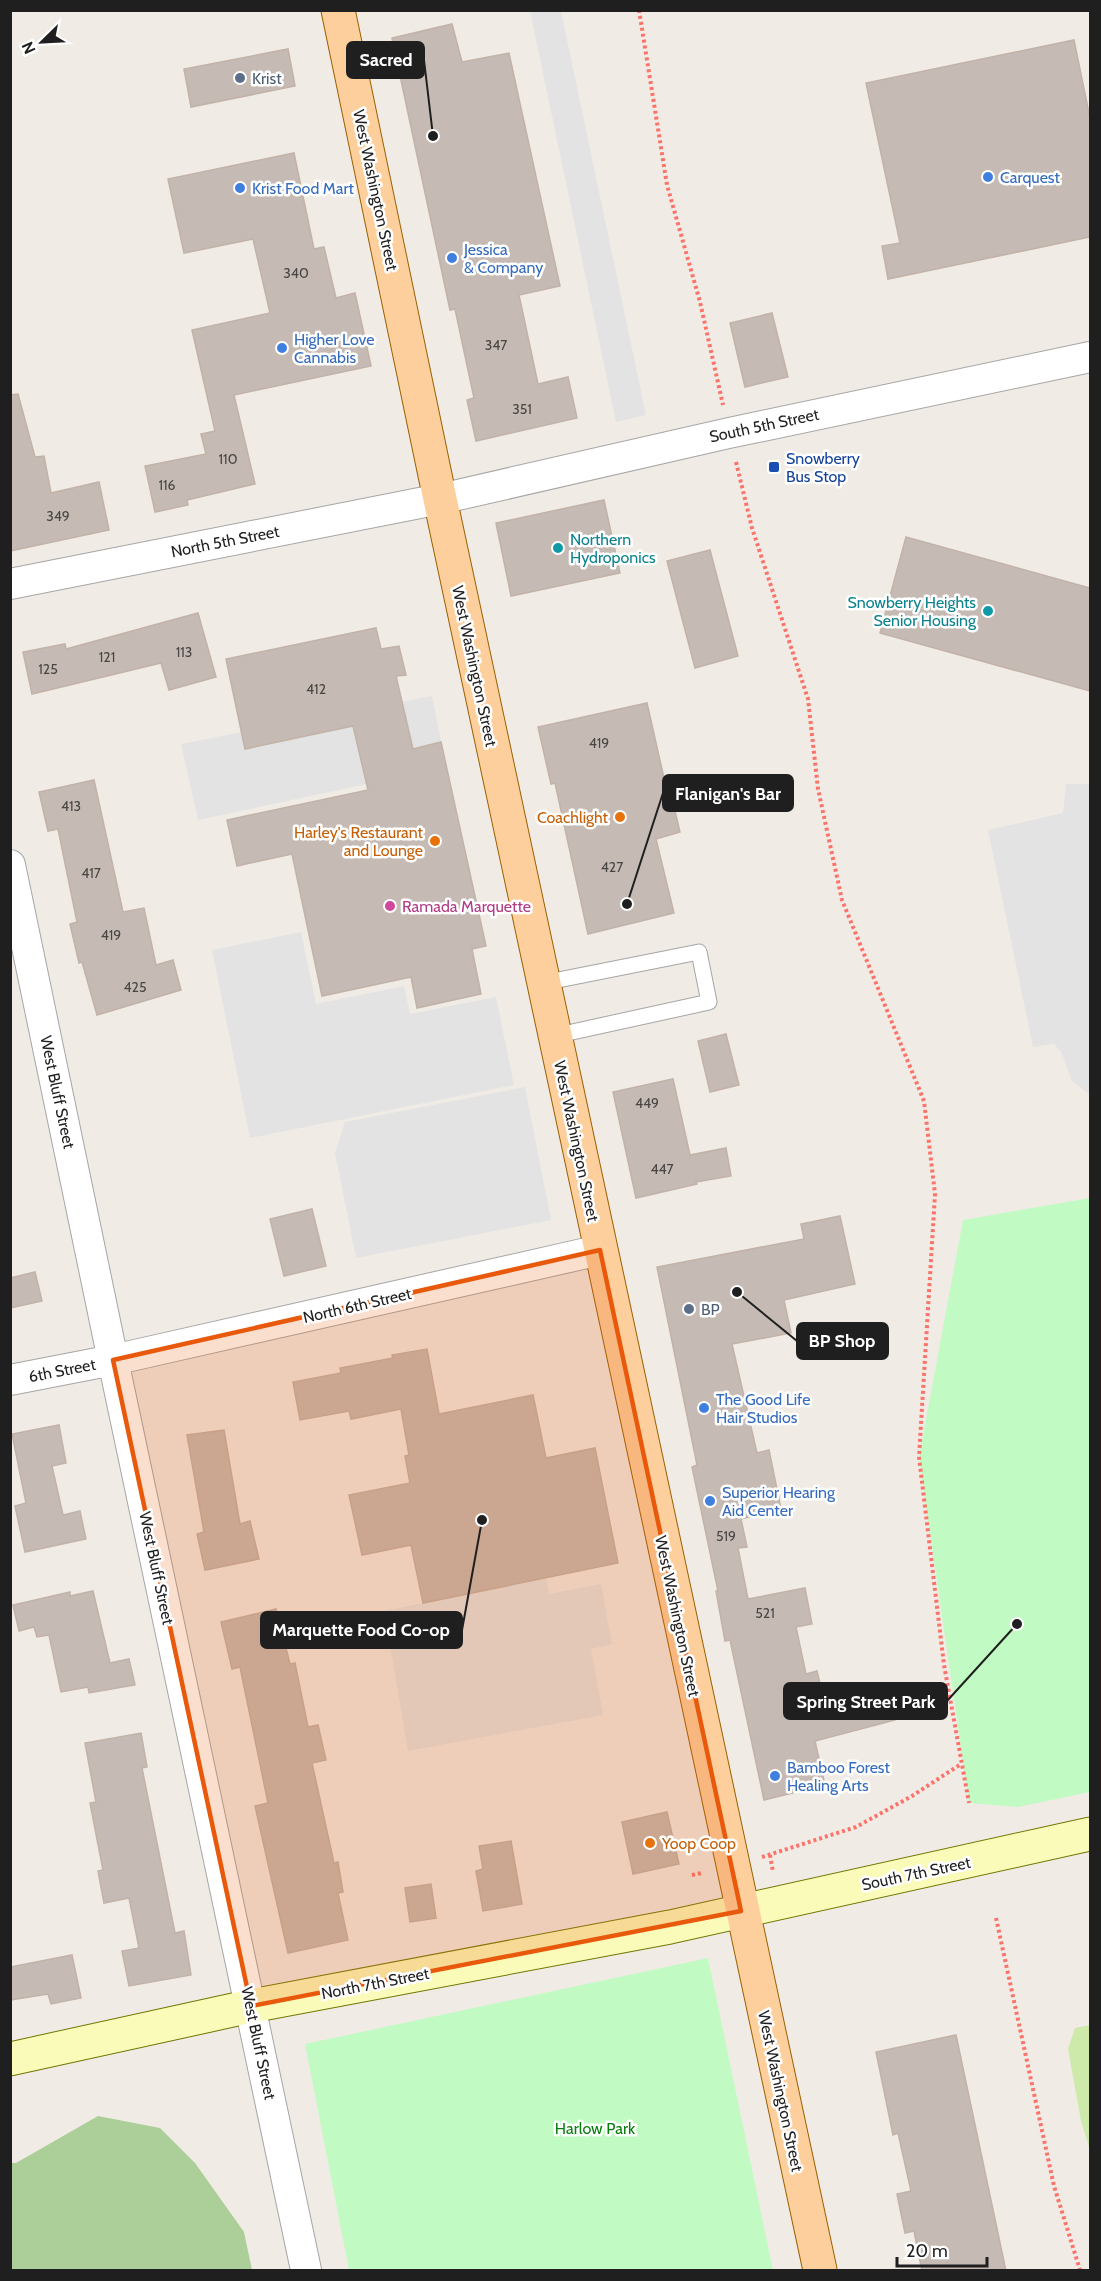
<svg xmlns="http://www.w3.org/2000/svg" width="1101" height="2281" font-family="Cabin,sans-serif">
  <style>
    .grass { fill: #cdeaaa }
    .forest { fill: #accf99 }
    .park { fill: #c2fac4 }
    .parking { fill: #e3e3e3 }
    .building { fill: #c5bbb4; stroke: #c2b2a7; stroke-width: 1.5 }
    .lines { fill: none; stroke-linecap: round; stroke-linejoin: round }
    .lane-casing { stroke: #a6a6a6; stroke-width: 17 }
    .street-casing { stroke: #a6a6a6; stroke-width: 32 }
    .secondary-casing { stroke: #717804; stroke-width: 35 }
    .primary-casing { stroke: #9a6000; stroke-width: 35 }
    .path { stroke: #fb736b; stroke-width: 4; stroke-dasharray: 3 3; stroke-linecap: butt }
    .lane { stroke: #fff; stroke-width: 15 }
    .street { stroke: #fff; stroke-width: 30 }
    .secondary { stroke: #fafab9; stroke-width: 33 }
    .primary { stroke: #fdcf9d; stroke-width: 33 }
    .marked { fill: #e8590c; fill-opacity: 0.2; stroke: #e8590c; stroke-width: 4.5; stroke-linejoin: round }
    .service-dot { fill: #5c6f8a; stroke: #fff; stroke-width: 2 }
    .shop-dot { fill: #3f7fe0; stroke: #fff; stroke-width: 2 }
    .transit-dot { fill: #1a4fb4; stroke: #fff; stroke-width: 2 }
    .culture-dot { fill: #0f9aa8; stroke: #fff; stroke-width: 2 }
    .food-dot { fill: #e8710a; stroke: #fff; stroke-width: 2 }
    .hotel-dot { fill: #d1479c; stroke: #fff; stroke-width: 2 }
    .labels { text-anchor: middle; stroke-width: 5; stroke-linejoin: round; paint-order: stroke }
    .number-label { font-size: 14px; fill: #484644 }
    .service-label { font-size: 16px; fill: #4e5e75; stroke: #fff; text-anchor: start }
    .shop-label { font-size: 16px; fill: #366cbe; stroke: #fff; text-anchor: start }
    .street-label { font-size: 16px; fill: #1f1f1f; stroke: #fff }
    .transit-label { font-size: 16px; fill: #164399; stroke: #fff; text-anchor: start }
    .culture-label { font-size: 16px; fill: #0d838f; stroke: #fff; text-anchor: start }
    .food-label { font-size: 16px; fill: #c56008; stroke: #fff; text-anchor: end }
    .hotel-label { font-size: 16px; fill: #b23c85; stroke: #fff; text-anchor: start }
    .park-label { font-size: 16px; fill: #0a7f0f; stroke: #fff }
    .leader { fill: none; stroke: #1f1f1f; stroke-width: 2 }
    .callout-dot { fill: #1f1f1f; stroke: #fff; stroke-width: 2 }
    .callout { fill: #1f1f1f; stroke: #1f1f1f; stroke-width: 2 }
    .callout-label { font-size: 18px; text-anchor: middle; font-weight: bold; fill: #fff }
  </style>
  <rect width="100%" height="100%" fill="#f0ece5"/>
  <path class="grass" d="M 1090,2025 L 1090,2150 L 1081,2121 L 1068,2049 L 1075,2028 Z"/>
  <path class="forest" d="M 98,2116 L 160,2128 L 195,2163 L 244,2232 L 252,2270 L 11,2270 L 11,2163 L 16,2163 Z"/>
  <path class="park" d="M 1090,1198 L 1090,1792 L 1018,1807 L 969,1803 L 919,1457 L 963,1220 Z
    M 708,1958 L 773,2270 L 349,2270 L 305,2044 Z"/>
  <path class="parking" d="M 530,11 L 561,11 L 646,415 L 616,422 Z
    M 432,696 L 441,742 L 362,760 L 367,784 L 198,820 L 181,744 L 242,732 L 246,749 L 405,715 L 402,702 Z
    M 1066,784 L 1090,784 L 1090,1095 L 1072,1081 L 1061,1052 L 1054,1044 L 1033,1047 L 988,830 L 1063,813 Z
    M 301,932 L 316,1004 L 404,986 L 410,1014 L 496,997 L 514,1085 L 250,1138 L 212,950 Z
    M 525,1087 L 551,1220 L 356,1258 L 335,1153 L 345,1122 Z
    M 546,1578 L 549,1594 L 601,1584 L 612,1644 L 591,1649 L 603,1715 L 408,1751 L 384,1611 Z"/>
  <path class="building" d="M 452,24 L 462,62 L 509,53 L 560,286 L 519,295 L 538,384 L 568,377 L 577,418 L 476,441 L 467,400 L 474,398 L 455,309 L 450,310 L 392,38 Z
    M 1074,40 L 1090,118 L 1090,237 L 888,279 L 882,246 L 900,243 L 866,83 Z
    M 288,49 L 295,86 L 191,107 L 184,69 Z
    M 294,153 L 314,249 L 324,247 L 336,298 L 355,293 L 371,366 L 234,395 L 255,484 L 187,500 L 188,505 L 155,512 L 145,466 L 206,454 L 201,434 L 215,431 L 192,330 L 270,313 L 253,239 L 184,253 L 168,179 Z
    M 772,313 L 788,377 L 745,387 L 730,323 Z
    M 18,394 L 35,457 L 44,456 L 51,493 L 99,482 L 109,530 L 10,551 L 10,395 Z
    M 604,500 L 620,573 L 511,596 L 496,523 Z
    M 906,537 L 1090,588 L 1090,691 L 880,633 Z
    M 710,550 L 738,656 L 695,668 L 667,561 Z
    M 198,613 L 216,677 L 169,690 L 161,663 L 32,694 L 23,652 L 65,644 L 66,649 Z
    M 376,628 L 381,649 L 399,646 L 406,675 L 396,676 L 413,749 L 441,742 L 486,946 L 472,949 L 481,994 L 417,1008 L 411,977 L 322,996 L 292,854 L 237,866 L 227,820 L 368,790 L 353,726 L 245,749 L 226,659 Z
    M 647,703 L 666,787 L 669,786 L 680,832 L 656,839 L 674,913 L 588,934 L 555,783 L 551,784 L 538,727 Z
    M 94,780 L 123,912 L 144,908 L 156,965 L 173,960 L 181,990 L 97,1015 L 82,962 L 79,963 L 70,924 L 77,922 L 58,829 L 48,831 L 39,792 Z
    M 726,1034 L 739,1085 L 710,1092 L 698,1041 Z
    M 673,1079 L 690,1155 L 726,1148 L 731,1176 L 696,1182 L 697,1184 L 636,1198 L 613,1092 Z
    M 312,1209 L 326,1266 L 284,1276 L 270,1219 Z
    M 840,1216 L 855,1284 L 784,1300 L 791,1333 L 732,1344 L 757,1453 L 769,1450 L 781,1509 L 741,1519 L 747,1547 L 738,1548 L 748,1599 L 805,1588 L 812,1624 L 796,1627 L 806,1674 L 817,1671 L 824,1700 L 886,1684 L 895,1720 L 815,1741 L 825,1785 L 764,1800 L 730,1640 L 725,1641 L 716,1591 L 718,1591 L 692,1467 L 697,1465 L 657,1267 L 804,1239 L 801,1224 Z
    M 35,1272 L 42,1301 L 10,1308 L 10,1278 Z
    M 427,1349 L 439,1414 L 533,1395 L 546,1458 L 595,1448 L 618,1563 L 423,1603 L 411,1545 L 362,1555 L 349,1495 L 410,1483 L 405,1456 L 409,1455 L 401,1409 L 351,1419 L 349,1411 L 300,1420 L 293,1382 L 341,1373 L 340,1368 L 393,1358 L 392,1355 Z
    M 59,1425 L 66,1463 L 52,1466 L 63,1515 L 80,1511 L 86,1539 L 25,1552 L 15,1506 L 26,1503 L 12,1434 Z
    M 224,1430 L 240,1524 L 250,1521 L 259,1559 L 205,1570 L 197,1534 L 204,1532 L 187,1435 Z
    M 93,1591 L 110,1663 L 129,1659 L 135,1685 L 89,1693 L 88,1687 L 61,1692 L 49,1635 L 37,1637 L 34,1627 L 19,1631 L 13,1605 L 70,1592 L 70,1596 Z
    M 276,1609 L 290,1664 L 295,1663 L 308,1727 L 318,1725 L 326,1760 L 312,1763 L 334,1863 L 338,1862 L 343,1892 L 338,1893 L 348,1940 L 288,1953 L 255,1806 L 268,1803 L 240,1667 L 232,1669 L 221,1622 Z
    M 141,1733 L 147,1767 L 142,1768 L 175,1933 L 184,1931 L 191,1975 L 129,1986 L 122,1951 L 139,1948 L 129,1898 L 104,1903 L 98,1871 L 103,1870 L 90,1803 L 96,1802 L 85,1743 Z
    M 667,1812 L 679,1864 L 633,1874 L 622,1822 Z
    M 511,1841 L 522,1904 L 483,1911 L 476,1871 L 483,1869 L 479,1846 Z
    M 431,1884 L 436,1918 L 410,1922 L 405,1888 Z
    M 72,1955 L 81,1998 L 51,2004 L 48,1994 L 10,2000 L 10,1967 Z
    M 956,2035 L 1006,2271 L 922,2271 L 914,2231 L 905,2233 L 897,2194 L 911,2191 L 898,2133 L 893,2135 L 876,2052 Z"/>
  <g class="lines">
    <g class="lane-casing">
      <path id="lane" d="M 543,983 L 699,952 L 709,1002 L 554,1036"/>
    </g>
    <g class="street-casing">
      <path id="street" d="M 10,584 L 440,499 L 729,433 L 1090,357
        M 10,865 L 113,1360 L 306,2270
        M 10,1380 L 113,1360 L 600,1250"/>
    </g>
    <g class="secondary-casing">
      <path id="secondary" d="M 10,2059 L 251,2006 L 670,1927 L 1090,1834"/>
    </g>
    <g class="primary-casing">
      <path id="primary" d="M 338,10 L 440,499 L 820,2270"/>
    </g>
    <path class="path" d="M 639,10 L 667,185 L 700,302 L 723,405
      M 736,462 L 752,528 L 808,699 L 818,789 L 842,900 L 924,1101 L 935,1194 L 919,1457 L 944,1665 L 969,1803
      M 770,1855 L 773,1872
      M 762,1857 L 856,1827 L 912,1796 L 961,1764
      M 692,1875 L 702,1873
      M 996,1918 L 1054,2186 L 1080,2270"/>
    <use href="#lane" class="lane"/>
    <use href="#street" class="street"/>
    <use href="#secondary" class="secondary"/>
    <use href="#primary" class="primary"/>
  </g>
  <path class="marked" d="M 600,1250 L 741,1911 L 251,2006 L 113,1360 Z"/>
  <g class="service-dot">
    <circle cx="240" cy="78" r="6"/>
    <circle cx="689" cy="1309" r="6"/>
  </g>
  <g class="shop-dot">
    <circle cx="988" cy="177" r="6"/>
    <circle cx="240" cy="188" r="6"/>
    <circle cx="452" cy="258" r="6"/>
    <circle cx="282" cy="348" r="6"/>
    <circle cx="704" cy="1408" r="6"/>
    <circle cx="710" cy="1501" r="6"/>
    <circle cx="775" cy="1776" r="6"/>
  </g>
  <rect class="transit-dot" x="768" y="461" width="12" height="12" rx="3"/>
  <g class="culture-dot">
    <circle cx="558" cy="548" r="6"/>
    <circle cx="988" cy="611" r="6"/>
  </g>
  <g class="food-dot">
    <circle cx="620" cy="817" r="6"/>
    <circle cx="435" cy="841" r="6"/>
    <circle cx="650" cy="1843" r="6"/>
  </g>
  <circle class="hotel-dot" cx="390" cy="906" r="6"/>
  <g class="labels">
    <g class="number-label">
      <text x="296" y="278">340</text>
      <text x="496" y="350">347</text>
      <text x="522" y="414">351</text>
      <text x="228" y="464">110</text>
      <text x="167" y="490">116</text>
      <text x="58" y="521">349</text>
      <text x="184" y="657">113</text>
      <text x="107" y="662">121</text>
      <text x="48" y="674">125</text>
      <text x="316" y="694">412</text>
      <text x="599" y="748">419</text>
      <text x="71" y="811">413</text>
      <text x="612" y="872">427</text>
      <text x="91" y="878">417</text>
      <text x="111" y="940">419</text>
      <text x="135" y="992">425</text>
      <text x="647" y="1108">449</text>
      <text x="662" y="1174">447</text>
      <text x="726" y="1541">519</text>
      <text x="765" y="1618">521</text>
    </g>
    <g class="service-label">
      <text x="252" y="84">Krist</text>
      <text x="701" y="1315">BP</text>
    </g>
    <g class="shop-label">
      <text x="1000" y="183">Carquest</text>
      <text x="252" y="194">Krist Food Mart</text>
      <text x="464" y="255">Jessica<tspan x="464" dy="18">&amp; Company</tspan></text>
      <text x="294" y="345">Higher Love<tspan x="294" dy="18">Cannabis</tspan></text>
      <text x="716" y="1405">The Good Life<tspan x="716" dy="18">Hair Studios</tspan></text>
      <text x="722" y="1498">Superior Hearing<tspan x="722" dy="18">Aid Center</tspan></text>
      <text x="787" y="1773">Bamboo Forest<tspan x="787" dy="18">Healing Arts</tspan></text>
    </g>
    <g class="street-label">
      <text transform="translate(376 190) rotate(78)" y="6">West Washington Street</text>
      <text transform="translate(764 425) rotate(-12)" y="6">South 5th Street</text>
      <text transform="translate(225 541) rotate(-11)" y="6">North 5th Street</text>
      <text transform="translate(475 666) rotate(78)" y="6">West Washington Street</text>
      <text transform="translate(58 1092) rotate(78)" y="6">West Bluff Street</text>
      <text transform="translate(577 1141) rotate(78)" y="6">West Washington Street</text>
      <text transform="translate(357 1305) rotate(-13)" y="6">North 6th Street</text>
      <text transform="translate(62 1370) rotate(-11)" y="6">6th Street</text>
      <text transform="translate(157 1568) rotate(78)" y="6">West Bluff Street</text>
      <text transform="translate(678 1616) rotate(78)" y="6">West Washington Street</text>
      <text transform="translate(916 1873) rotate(-12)" y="6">South 7th Street</text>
      <text transform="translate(375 1983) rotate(-11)" y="6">North 7th Street</text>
      <text transform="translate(259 2043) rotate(78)" y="6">West Bluff Street</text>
      <text transform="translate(781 2091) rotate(78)" y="6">West Washington Street</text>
    </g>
    <g class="transit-label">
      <text x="786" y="464">Snowberry<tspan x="786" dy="18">Bus Stop</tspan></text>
    </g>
    <g class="culture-label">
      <text x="570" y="545">Northern<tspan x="570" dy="18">Hydroponics</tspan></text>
      <text x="976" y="608" text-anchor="end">Snowberry Heights<tspan x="976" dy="18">Senior Housing</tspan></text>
    </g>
    <g class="food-label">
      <text x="608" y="823">Coachlight</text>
      <text x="423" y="838">Harley's Restaurant<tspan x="423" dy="18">and Lounge</tspan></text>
      <text x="662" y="1849" text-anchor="start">Yoop Coop</text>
    </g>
    <g class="hotel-label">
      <text x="402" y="912">Ramada Marquette</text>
    </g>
    <g class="park-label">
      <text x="595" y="2134">Harlow Park</text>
    </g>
  </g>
  <path class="leader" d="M433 136L424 60M627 904L663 793M737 1292L797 1341M482 1520L462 1630M1017 1624L947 1701"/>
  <g class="callout-dot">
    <circle cx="433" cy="136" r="6"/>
    <circle cx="627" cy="904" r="6"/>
    <circle cx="737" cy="1292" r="6"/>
    <circle cx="482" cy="1520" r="6"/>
    <circle cx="1017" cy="1624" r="6"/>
  </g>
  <g class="callout">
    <rect x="347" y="42" width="77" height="36" rx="6"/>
    <rect x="663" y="775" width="130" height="36" rx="6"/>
    <rect x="797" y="1323" width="91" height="36" rx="6"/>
    <rect x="261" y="1612" width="201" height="36" rx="6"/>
    <rect x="784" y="1683" width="163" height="36" rx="6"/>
  </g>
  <g class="callout-label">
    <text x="386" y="66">Sacred</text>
    <text x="728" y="800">Flanigan's Bar</text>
    <text x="842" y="1347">BP Shop</text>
    <text x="361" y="1636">Marquette Food Co-op</text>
    <text x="866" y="1708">Spring Street Park</text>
  </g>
  <rect width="1101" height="2281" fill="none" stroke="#1f1f1f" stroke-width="24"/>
  <g transform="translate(42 42) rotate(246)" stroke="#ffffff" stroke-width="4.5" paint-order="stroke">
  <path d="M0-4.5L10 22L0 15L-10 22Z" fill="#1f1f1f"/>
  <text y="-9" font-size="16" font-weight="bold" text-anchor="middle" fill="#1f1f1f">N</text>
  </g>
  <path d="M897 2257v9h90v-9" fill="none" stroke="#1f1f1f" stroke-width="3"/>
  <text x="906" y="2257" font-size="18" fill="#1f1f1f" stroke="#ffffff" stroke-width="4.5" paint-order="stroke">20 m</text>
</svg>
